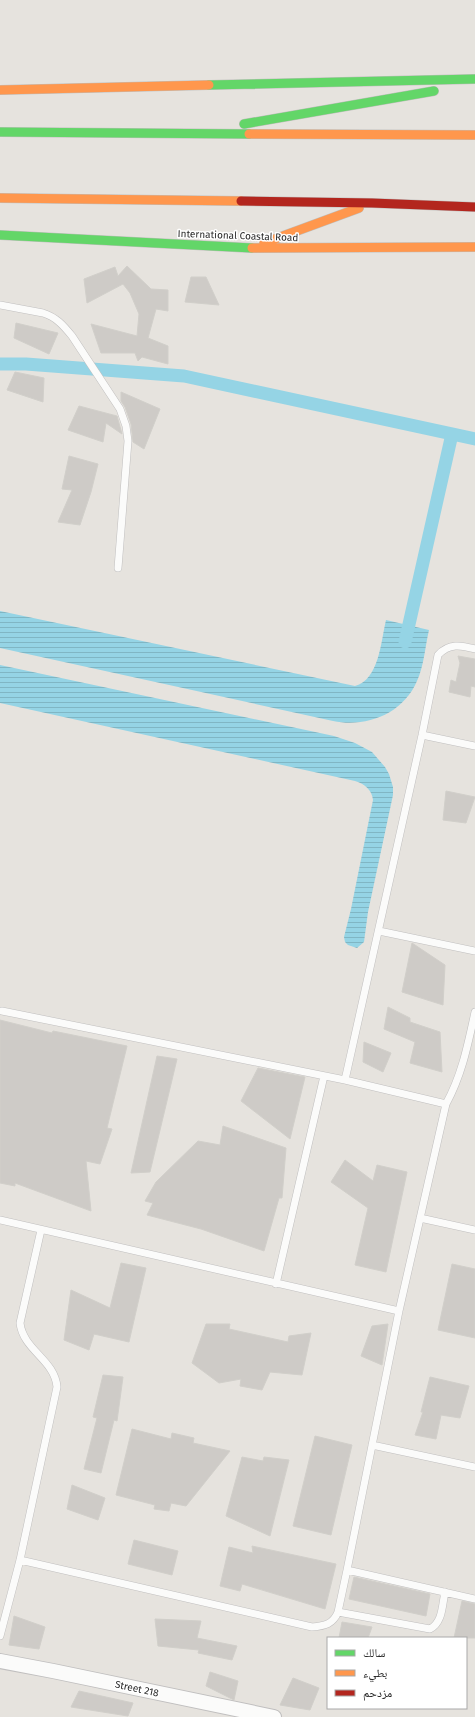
<svg xmlns="http://www.w3.org/2000/svg" width="475" height="1717" font-family="'Fira Sans','Noto Naskh Arabic',sans-serif">
  <style>
    .water { fill: url(#water-rules) }
    .lines { fill: none; stroke-linecap: round; stroke-linejoin: round }
    .canal { stroke: #95d4e5; stroke-width: 13 }
    .building { fill: #cecbc7; stroke: #d1cfca }
    .lane-casing { stroke: #c0bfbf; stroke-width: 8 }
    .street-casing { stroke: #c0bfbf; stroke-width: 16 }
    .fast-casing { stroke: #bfbebc; stroke-width: 10 }
    .slow-casing { stroke: #bfbebc; stroke-width: 10 }
    .jam-casing { stroke: #bfbebc; stroke-width: 10 }
    .lane { stroke: #fbfbfa; stroke-width: 7 }
    .street { stroke: #fbfbfa; stroke-width: 14 }
    .fast { stroke: #63d668; stroke-width: 9 }
    .slow { stroke: #ff974d; stroke-width: 9 }
    .jam { stroke: #b3261e; stroke-width: 9 }
    .labels { text-anchor: middle; stroke-width: 3; stroke-linejoin: round; paint-order: stroke }
    .street-label { font-size: 10px; fill: #292929; stroke: #fff }
  </style>
  <defs>
    <pattern id="water-rules" width="6" height="5" patternUnits="userSpaceOnUse"><rect width="6" height="5" fill="#95d4e5"/><path d="M0 2.5h6" fill="none" stroke="#80b6c4"/></pattern>
  </defs>
  <rect width="100%" height="100%" fill="#e6e3de"/>
  <path class="water" d="M 0,611 L 355,686 C 379,680 381,641 386,620 L 429,630 C 425,647 424,666 417,681 C 403,714 366,728 333,721 L 0,648 Z
    M 0,665 L 334,736 L 355,743 L 372,752 L 385,767 L 389,774 L 393,787 L 393,795 L 368,912 L 364,942 L 357,948 L 348,945 L 345,942 L 344,937 L 351,909 L 373,800 C 372,790 365,784 355,781 L 0,703 Z"/>
  <g class="lines">
    <path class="canal" d="M 0,364 L 26,364 L 184,376 L 475,439
      M 405,642 L 452,434"/>
  </g>
  <path class="building" d="M 127,266 L 151,289 L 168,290 L 168,311 L 156,309 L 148,338 L 168,346 L 168,364 L 142,357 L 138,361 L 135,353 L 101,353 L 91,324 L 137,336 L 139,314 L 130,293 L 123,284 L 87,303 L 84,279 L 115,267 L 118,276 Z
    M 191,277 L 206,277 L 219,305 L 185,302 Z
    M 16,323 L 58,333 L 49,354 L 14,338 Z
    M 15,372 L 44,378 L 43,402 L 7,390 Z
    M 121,392 L 160,409 L 144,449 L 133,442 L 131,424 L 125,407 L 121,401 Z
    M 79,406 L 117,416 L 122,434 L 106,423 L 103,442 L 68,430 Z
    M 69,456 L 98,464 L 91,492 L 80,525 L 58,522 L 72,490 L 62,489 Z
    M 458,656 L 475,659 L 475,687 L 471,686 L 470,697 L 449,692 L 451,680 L 456,682 L 460,663 Z
    M 446,791 L 475,797 L 466,823 L 443,820 Z
    M 412,943 L 445,965 L 443,1005 L 402,992 Z
    M 388,1007 L 410,1018 L 410,1022 L 440,1032 L 442,1072 L 410,1063 L 415,1042 L 384,1029 Z
    M 0,1020 L 52,1033 L 53,1031 L 127,1046 L 107,1128 L 112,1129 L 100,1164 L 86,1161 L 91,1211 L 15,1183 L 15,1186 L 0,1183 Z
    M 364,1042 L 391,1053 L 383,1072 L 363,1062 Z
    M 157,1056 L 177,1059 L 150,1172 L 131,1173 Z
    M 258,1068 L 305,1077 L 290,1139 L 241,1101 Z
    M 223,1126 L 286,1148 L 282,1198 L 279,1198 L 264,1251 L 201,1229 L 147,1215 L 153,1203 L 145,1201 L 156,1182 L 198,1141 L 220,1145 Z
    M 345,1160 L 373,1181 L 377,1165 L 407,1172 L 386,1272 L 355,1265 L 368,1208 L 331,1182 Z
    M 121,1263 L 146,1268 L 129,1342 L 94,1334 L 89,1350 L 64,1340 L 71,1290 L 110,1308 Z
    M 452,1264 L 475,1269 L 475,1338 L 438,1330 Z
    M 206,1324 L 230,1324 L 229,1329 L 288,1342 L 289,1336 L 311,1333 L 302,1375 L 270,1372 L 262,1390 L 240,1386 L 241,1379 L 219,1383 L 192,1363 Z
    M 388,1324 L 382,1365 L 361,1356 L 372,1326 Z
    M 103,1375 L 123,1377 L 117,1421 L 114,1420 L 101,1473 L 84,1469 L 97,1418 L 93,1417 Z
    M 430,1377 L 469,1386 L 460,1418 L 441,1415 L 436,1439 L 415,1435 L 423,1412 L 421,1412 Z
    M 132,1429 L 171,1439 L 172,1433 L 194,1438 L 193,1443 L 230,1451 L 186,1506 L 171,1503 L 169,1511 L 154,1509 L 155,1505 L 116,1495 Z
    M 315,1436 L 352,1445 L 331,1535 L 293,1526 Z
    M 242,1457 L 263,1461 L 264,1457 L 289,1460 L 270,1536 L 226,1516 Z
    M 72,1485 L 105,1498 L 98,1520 L 67,1509 Z
    M 134,1540 L 178,1551 L 172,1575 L 128,1564 Z
    M 252,1546 L 336,1564 L 325,1609 L 242,1584 L 240,1591 L 220,1586 L 229,1547 L 253,1553 Z
    M 354,1577 L 430,1594 L 426,1616 L 349,1599 Z
    M 462,1601 L 475,1604 L 475,1638 L 454,1638 Z
    M 14,1616 L 45,1627 L 39,1649 L 9,1645 Z
    M 155,1619 L 201,1621 L 197,1638 L 237,1646 L 232,1660 L 198,1653 L 199,1650 L 158,1646 Z
    M 342,1622 L 372,1627 L 368,1638 L 339,1638 Z
    M 210,1672 L 238,1681 L 234,1700 L 206,1686 Z
    M 293,1678 L 319,1688 L 310,1710 L 280,1705 Z
    M 79,1691 L 133,1703 L 128,1716 L 71,1707 Z"/>
  <g class="lines">
    <g class="lane-casing">
      <path id="lane" d="M 0,305 L 43,313 C 56,317 63,325 72,336 L 120,409 L 126,426 L 128,441 L 118,568
        M 422,735 L 475,746
        M 379,931 L 475,951
        M 2,1011 L 345,1080 L 446,1104
        M 345,1080 L 422,735 L 438,655 C 449,643 461,645 475,649
        M 420,1218 L 475,1230
        M 0,1220 L 399,1311
        M 276,1284 L 324,1076
        M 372,1445 L 475,1467
        M 20,1560 L 312,1627 C 325,1626 333,1624 338,1612 L 347,1570 L 399,1311 L 446,1104 C 462,1075 468,1044 475,1012
        M 347,1570 L 475,1599
        M 338,1612 L 430,1629 C 443,1622 442,1605 445,1592
        M 0,1636 L 20,1560 L 57,1387 C 55,1360 23,1350 20,1323 L 41,1230"/>
    </g>
    <g class="street-casing">
      <path id="street" d="M 0,1661 L 53,1671 L 274,1717"/>
    </g>
    <g class="fast-casing">
      <path id="fast" d="M 209,85 L 475,79
        M 244,124 L 434,91
        M 0,132 L 249,134
        M 0,235 L 252,248"/>
    </g>
    <g class="slow-casing">
      <path id="slow" d="M 0,90 L 209,85
        M 249,134 L 475,135
        M 0,198 L 241,201
        M 264,243 L 359,208
        M 252,248 L 475,247"/>
    </g>
    <g class="jam-casing">
      <path id="jam" d="M 241,201 L 372,203 L 475,207"/>
    </g>
    <use href="#lane" class="lane"/>
    <use href="#street" class="street"/>
    <use href="#fast" class="fast"/>
    <use href="#slow" class="slow"/>
    <use href="#jam" class="jam"/>
  </g>
  <g class="labels">
    <g class="street-label">
      <text transform="translate(238 235) rotate(2)" y="4">International Coastal Road</text>
      <text transform="translate(137 1688) rotate(12)" y="4">Street 218</text>
    </g>
  </g>
  <rect x="327" y="1637" width="140" height="72" fill="#ffffff" stroke="#a9a9a9"/>
  <rect x="335" y="1650" width="20" height="6" fill="#63d668" stroke="#a9a9a9"/>
  <text x="363" y="1657" font-size="12" fill="#292929">سالك</text>
  <rect x="335" y="1670" width="20" height="6" fill="#ff974d" stroke="#a9a9a9"/>
  <text x="363" y="1677" font-size="12" fill="#292929">بطيء</text>
  <rect x="335" y="1690" width="20" height="6" fill="#b3261e" stroke="#a9a9a9"/>
  <text x="363" y="1697" font-size="12" fill="#292929">مزدحم</text>
</svg>
